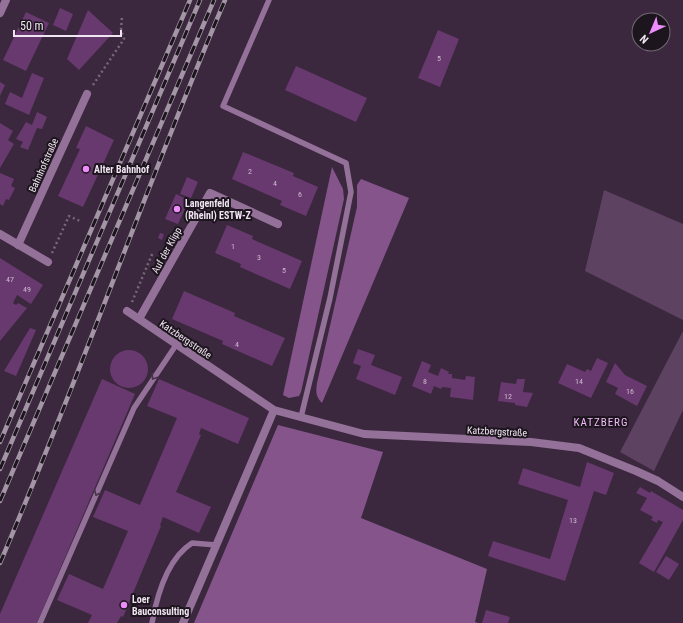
<svg xmlns="http://www.w3.org/2000/svg" width="683" height="623" font-family="'Roboto Condensed',sans-serif">
  <style>
    .green { fill: #5e4261 }
    .forest { fill: #84548b }
    .building { fill: #68396e }
    .lines { fill: none; stroke-linecap: round; stroke-linejoin: round }
    .path { stroke: #78677a; stroke-width: 2.5; stroke-dasharray: 2 3; stroke-linecap: butt }
    .service { stroke: #947199; stroke-width: 5.5 }
    .minor { stroke: #947199; stroke-width: 8 }
    .rail-casing { stroke: #a495a6; stroke-width: 4.5 }
    .rail { stroke: #1d151e; stroke-width: 3; stroke-dasharray: 9; stroke-linecap: butt }
    .oneway { stroke: #473549 }
    .poi-dot { fill: #ed8cfa; stroke: #1d151e; stroke-width: 1.5 }
    .labels { text-anchor: middle; stroke-width: 4; stroke-linejoin: round; paint-order: stroke }
    .number-label { font-size: 8px; fill: #ceb9d1 }
    .street-label { font-size: 10px; fill: #f0e4f2; stroke: #1d151e }
    .poi-label { font-size: 10px; font-weight: bold; fill: #f0e4f2; stroke: #1d151e; text-anchor: start }
    .neighbourhood-label { font-size: 11px; letter-spacing: 1px; fill: #f2bcf9; stroke: #1d151e }
  </style>
  <rect width="100%" height="100%" fill="#3b283e"/>
  <path class="green" d="M 604,190 L 683,224 L 683,320 L 585,271 Z
    M 683,331 L 683,410 L 654,471 L 620,452 Z"/>
  <path class="forest" d="M 332,167 L 343,189 L 344,199 L 301,392 L 299,396 L 289,398 L 283,395 Z
    M 361,179 L 409,198 L 322,403 C 315,396 316,391 317,383 L 357,207 L 357,185 Z
    M 278,425 L 383,452 L 361,518 L 487,569 L 475,622 L 478,623 L 194,623 Z"/>
  <path class="building" d="M 60,8 L 73,14 L 66,31 L 53,25 Z
    M 88,10 L 113,33 L 79,70 L 67,59 Z
    M 26,12 L 49,23 L 26,71 L 3,60 Z
    M 438,30 L 459,39 L 440,87 L 418,78 Z
    M 296,66 L 367,98 L 356,122 L 285,90 Z
    M 32,73 L 44,78 L 29,115 L 5,104 L 10,92 L 22,98 Z
    M 0,82 L 5,85 L 0,96 Z
    M 37,112 L 47,117 L 42,129 L 37,128 L 28,150 L 20,147 L 23,142 L 16,139 L 26,122 L 32,125 Z
    M 0,123 L 13,131 L 8,140 L 14,144 L 0,168 Z
    M 86,126 L 114,140 L 83,207 L 58,196 L 80,149 L 76,148 Z
    M 243,152 L 294,173 L 293,176 L 318,187 L 306,216 L 280,205 L 282,201 L 232,179 Z
    M 0,173 L 14,179 L 11,186 L 15,188 L 9,200 L 6,199 L 3,206 L 0,204 Z
    M 187,177 L 198,182 L 191,198 L 180,194 Z
    M 176,194 L 189,200 L 178,224 L 165,219 Z
    M 227,225 L 253,236 L 252,239 L 302,261 L 290,289 L 240,267 L 241,264 L 215,253 Z
    M 160,233 L 164,234 L 162,240 L 158,238 Z
    M 0,258 L 43,285 L 31,304 L 17,295 L 13,303 L 16,305 L 18,303 L 27,308 L 0,341 Z
    M 184,291 L 235,313 L 234,316 L 285,338 L 272,366 L 222,344 L 223,341 L 172,319 Z
    M 30,328 L 36,330 L 16,376 L 4,371 Z
    M 358,349 L 375,355 L 371,365 L 402,377 L 395,395 L 356,379 L 361,366 L 353,363 Z
    M110 369a19 19 0 1 1 38 0a19 19 0 1 1-38 0Z
    M 597,358 L 608,363 L 591,398 L 558,383 L 567,364 L 585,372 L 587,369 L 591,371 Z
    M 422,361 L 431,365 L 428,372 L 438,376 L 441,368 L 449,372 L 448,374 L 452,374 L 452,378 L 465,380 L 466,376 L 475,377 L 473,400 L 450,397 L 451,388 L 442,387 L 441,389 L 434,386 L 431,394 L 412,386 Z
    M 615,363 L 625,375 L 647,386 L 637,406 L 615,394 L 618,388 L 606,382 Z
    M 102,379 L 135,394 L 37,623 L 0,623 L 0,614 Z
    M 159,379 L 249,418 L 238,444 L 201,428 L 199,434 L 201,435 L 176,492 L 211,507 L 199,533 L 163,517 L 160,525 L 161,526 L 123,617 L 121,616 L 117,623 L 88,623 L 92,615 L 57,600 L 69,574 L 103,589 L 128,531 L 93,517 L 105,490 L 140,505 L 177,418 L 147,406 Z
    M 517,379 L 525,379 L 523,392 L 533,393 L 527,407 L 515,405 L 515,403 L 498,401 L 501,382 L 516,384 Z
    M 587,462 L 614,473 L 606,495 L 594,491 L 565,581 L 488,556 L 493,541 L 550,559 L 568,500 L 518,484 L 523,468 L 580,487 Z
    M 640,487 L 650,493 L 651,491 L 683,510 L 683,520 L 654,572 L 639,563 L 663,522 L 658,520 L 657,523 L 651,520 L 653,517 L 640,510 L 647,498 L 636,493 Z
    M 666,556 L 679,564 L 669,580 L 656,572 Z
    M 486,610 L 510,617 L 508,623 L 482,623 Z"/>
  <g class="lines">
    <path class="path" d="M 93,85 L 124,39 L 121,30 L 122,16
      M 52,253 L 69,216 L 82,222
      M 132,302 L 153,252"/>
    <path class="service" d="M 269,0 L 223,106 L 346,163 L 351,192 L 330,298 L 301,417
      M 40,623 L 134,408 L 176,345
      M 152,623 C 157,595 167,559 192,543 L 216,545"/>
    <path class="minor" d="M 0,13 L 6,0
      M 0,234 L 48,262
      M 18,245 L 87,94
      M 127,311 L 274,410 L 364,434 L 531,442 L 579,448 L 636,471 L 658,481 L 683,497
      M 139,319 L 210,193 L 278,224
      M 183,623 L 274,410"/>
    <g class="rail-casing">
      <path id="rail" d="M 0,442 L 190,0
        M 0,469 L 200,0
        M 0,501 L 214,0
        M 0,563 C 80,377 146,186 225,0"/>
    </g>
    <use href="#rail" class="rail"/>
  </g>
  <defs><path id="oneway-chevron" d="M-2-3.5L2.5 0L-2 3.5" fill="none" stroke-width="1.6" stroke-linecap="round" stroke-linejoin="round"/></defs>
  <g class="oneway">
    <use href="#oneway-chevron" transform="translate(154 377) rotate(124)"/>
    <use href="#oneway-chevron" transform="translate(97 493) rotate(114)"/>
  </g>
  <g class="poi-dot">
    <circle cx="86" cy="169" r="4"/>
    <circle cx="177" cy="209" r="4"/>
    <circle cx="124" cy="605" r="4"/>
  </g>
  <g class="labels">
    <g class="number-label">
      <text x="439" y="61">5</text>
      <text x="250" y="174">2</text>
      <text x="275" y="186">4</text>
      <text x="300" y="197">6</text>
      <text x="233" y="249">1</text>
      <text x="259" y="260">3</text>
      <text x="284" y="273">5</text>
      <text x="10" y="282">47</text>
      <text x="27" y="292">49</text>
      <text x="237" y="347">4</text>
      <text x="425" y="384">8</text>
      <text x="579" y="384">14</text>
      <text x="630" y="394">16</text>
      <text x="508" y="399">12</text>
      <text x="573" y="523">13</text>
    </g>
    <g class="street-label">
      <text transform="translate(43 165) rotate(-66)" y="4">Bahnhofstraße</text>
      <text transform="translate(166 250) rotate(-61)" y="4">Auf der Klipp</text>
      <text transform="translate(186 339) rotate(34)" y="4">Katzbergstraße</text>
      <text transform="translate(497 431) rotate(3)" y="4">Katzbergstraße</text>
    </g>
    <g class="poi-label">
      <text x="94" y="173">Alter Bahnhof</text>
      <text x="185" y="207">Langenfeld<tspan x="185" dy="12">(Rheinl) ESTW-Z</tspan></text>
      <text x="132" y="603">Loer<tspan x="132" dy="12">Bauconsulting</tspan></text>
    </g>
    <g class="neighbourhood-label">
      <text x="601" y="426">KATZBERG</text>
    </g>
  </g>
  <g transform="translate(651 32) rotate(224)"><circle r="19" fill="#1d151e" stroke="#716873"/>
  <path d="M0-3L7 15L0 10L-7 15Z" fill="#ed8cfa"/>
  <text y="-6" font-size="11" font-weight="bold" text-anchor="middle" fill="#f0e4f2">N</text>
  </g>
  <path d="M14 30v6h107v-6" fill="none" stroke="#f0e4f2" stroke-width="2"/>
  <text x="20" y="30" font-size="12" fill="#f0e4f2" stroke="#1d151e" stroke-width="3" paint-order="stroke">50 m</text>
</svg>
